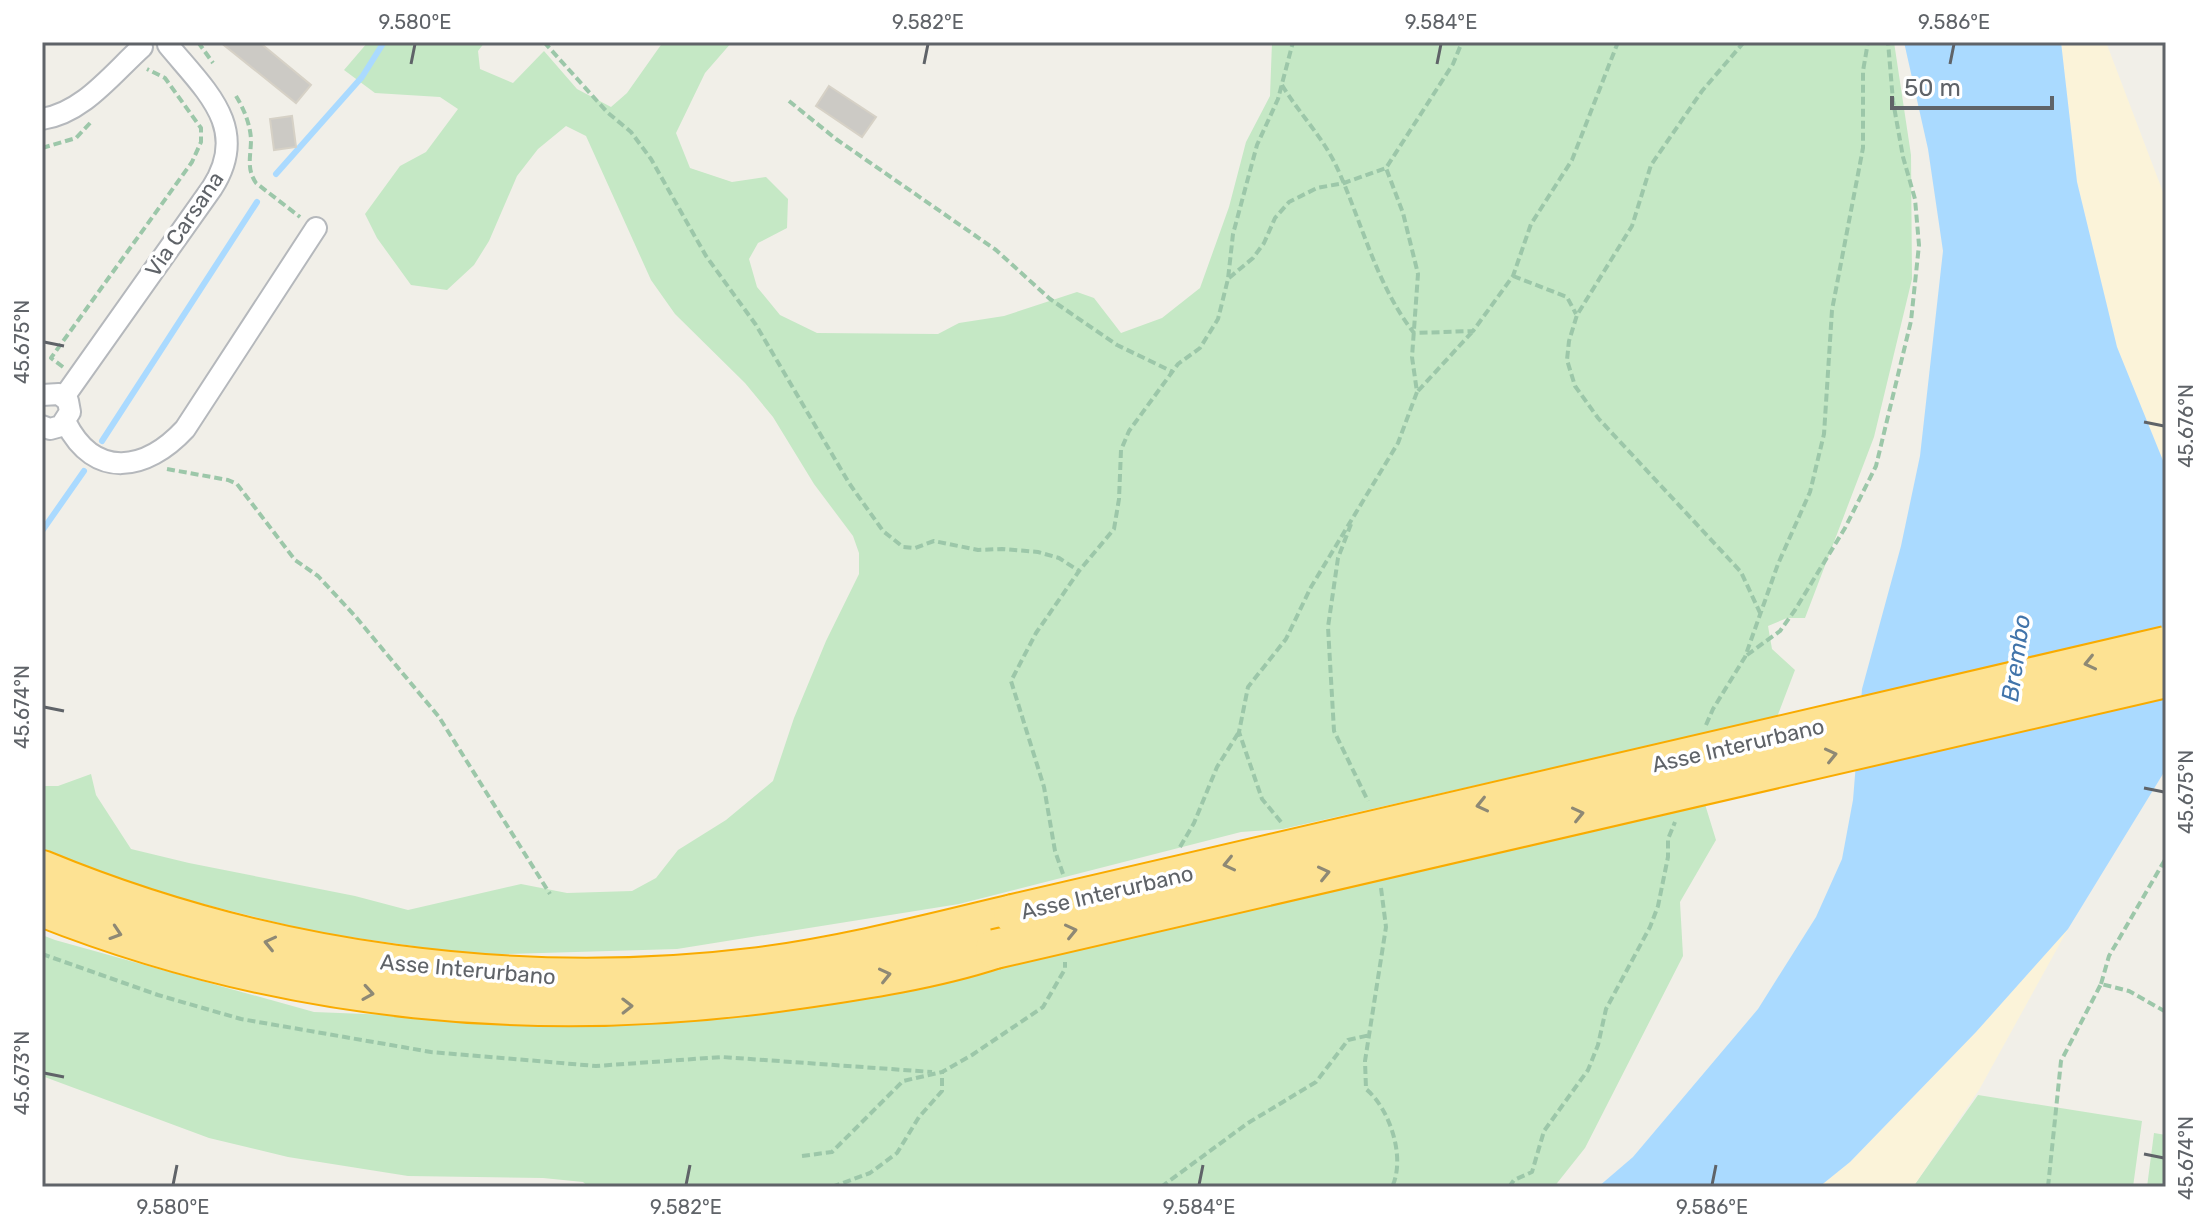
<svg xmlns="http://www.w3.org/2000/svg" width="2208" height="1229" font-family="Rubik,sans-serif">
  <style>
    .green { fill: #c5e8c5 }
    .sand { fill: #fbf3d9 }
    .water { fill: #aadaff }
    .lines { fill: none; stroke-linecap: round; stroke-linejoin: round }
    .stream { stroke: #aadaff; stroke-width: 6 }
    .building { fill: #cccac5; stroke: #d6d1c6; stroke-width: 2 }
    .street-casing { stroke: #b5b8bc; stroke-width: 24 }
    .highway-casing { stroke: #f9ab00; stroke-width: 42 }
    .path { stroke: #9cc7a9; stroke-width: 4; stroke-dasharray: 8 4; stroke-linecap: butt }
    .street { stroke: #fff; stroke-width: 20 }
    .highway { stroke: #fde293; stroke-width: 38 }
    .highway-bridge-casing { stroke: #f9ab00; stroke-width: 42; stroke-linecap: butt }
    .highway-bridge { stroke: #fde293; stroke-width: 38 }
    .oneway { stroke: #8e8975 }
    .ticks { fill: none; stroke: #5f6368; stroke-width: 3 }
    .labels { text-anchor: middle; stroke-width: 7; stroke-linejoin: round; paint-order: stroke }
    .street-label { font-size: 22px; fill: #5f6368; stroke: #fff }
    .water-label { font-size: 24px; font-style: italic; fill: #4174aa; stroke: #fff }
    .neatline { fill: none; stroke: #5f6368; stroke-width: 3 }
    .ticks-label { font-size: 20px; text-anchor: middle; fill: #5f6368 }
  </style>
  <rect width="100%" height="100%" fill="#f1efe8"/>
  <path class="green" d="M 368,42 L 485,42 L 478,51 L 480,69 L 513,83 L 544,51 L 577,89 L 611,107 L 627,93 L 663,42 L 732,42 L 705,73 L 676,133 L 690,168 L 732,182 L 766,177 L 788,199 L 787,228 L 758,243 L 749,259 L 757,287 L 780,315 L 817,333 L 938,334 L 959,323 L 1004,316 L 1077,292 L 1094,298 L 1121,333 L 1162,318 L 1200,288 L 1229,207 L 1246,142 L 1270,96 L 1272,42 L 1894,42 L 1911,155 L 1912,279 L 1874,437 L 1805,618 L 1787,618 L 1768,626 L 1772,649 L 1795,670 L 1777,717 L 1283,829 L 1241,832 L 959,904 L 677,949 L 476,955 L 315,932 L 159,893 L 42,849 L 42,786 L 58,786 L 91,774 L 96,795 L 131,849 L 189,863 L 355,896 L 408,910 L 521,884 L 567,893 L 632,891 L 656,878 L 678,850 L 726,820 L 773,781 L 794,718 L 826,641 L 859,574 L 859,553 L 853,536 L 814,484 L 773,417 L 745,383 L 675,314 L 651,280 L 586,136 L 566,126 L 538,149 L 517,176 L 489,241 L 474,265 L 447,290 L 411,285 L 377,238 L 365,214 L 400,166 L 426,152 L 458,109 L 440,97 L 375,93 L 344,70 Z
    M 1704,801 L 1716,840 L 1680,902 L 1683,956 L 1585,1148 L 1554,1187 L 589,1187 L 583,1182 L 543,1178 L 408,1176 L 288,1157 L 209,1138 L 42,1076 L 42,935 L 55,940 L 314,1012 L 621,1024 Z
    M 1978,1095 L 2142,1121 L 2133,1187 L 1913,1187 Z
    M 2154,1133 L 2166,1135 L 2166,1187 L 2147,1187 Z"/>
  <path class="sand" d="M 2061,42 L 2106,42 L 2166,200 L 2166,468 L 2117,347 L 2077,181 Z
    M 2068,929 L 1979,1090 L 1913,1187 L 1819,1187 L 1850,1162 L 1976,1032 Z"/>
  <path class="water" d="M 1904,42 L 2061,42 L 2077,182 L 2117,347 L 2166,468 L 2166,769 L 2068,929 L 1976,1032 L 1850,1162 L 1819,1187 L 1598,1187 L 1633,1157 L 1758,1009 L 1816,917 L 1842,859 L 1853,800 L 1862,689 L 1901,546 L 1920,456 L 1943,251 L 1928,149 Z"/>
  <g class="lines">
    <path class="stream" d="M 276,174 L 362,77 L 384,42
      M 102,441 L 257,202
      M 42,531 L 84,471"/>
  </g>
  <path class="building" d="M 220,42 L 259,42 L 311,85 L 296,103 Z
    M 829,86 L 876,117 L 862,137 L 816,106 Z
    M 292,116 L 296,147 L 274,150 L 270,119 Z"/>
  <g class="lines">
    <g class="street-casing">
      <path id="street" d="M 42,119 C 83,113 112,74 142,47
        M 42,395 L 59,394 L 68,401 L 70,412 L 61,426 L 50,429 L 42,426
        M 64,397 L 212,188 C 251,128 205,90 168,45
        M 66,423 C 95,480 146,471 185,429 L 316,228"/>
    </g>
    <g class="highway-casing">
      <path id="highway" d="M 42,870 C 267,963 517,997 759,967 C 845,956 929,934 1013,914
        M 42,907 C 285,1003 542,1027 799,989 C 862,980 934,969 995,949"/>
    </g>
    <path class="path" d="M 198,42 L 213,63
      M 544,42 L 607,112 L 631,132 L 651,159 L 706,256 L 756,325 L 849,483 L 883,531 L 903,547 L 915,548 L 934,541 L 978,550 L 1002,549 L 1038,552 L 1059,558 L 1079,571
      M 1744,42 L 1702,91 L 1651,165 L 1632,226 L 1577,315 L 1569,341 L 1567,360 L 1575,386 L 1598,418 L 1741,572 L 1761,615
      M 1282,85 C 1300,115 1325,139 1339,172 C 1363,226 1377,286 1414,333 L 1473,331 L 1513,276 L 1531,224 L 1572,160 L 1618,42
      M 236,96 C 244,109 250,124 251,139 C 251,156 246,168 256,183 L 300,217
      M 789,101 L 836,139 L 996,250 L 1050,299 L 1117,345 L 1171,371
      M 42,148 L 76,138 L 91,122
      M 1513,276 L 1567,297 L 1576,314
      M 1229,278 L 1253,258 L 1264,243 L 1275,218 L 1289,202 L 1317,188 L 1344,183 L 1386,168 L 1453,64 L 1462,42
      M 63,367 L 51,358 L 192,162 L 201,142 L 201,128 L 165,78 L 147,69
      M 1418,391 L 1473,331
      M 167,469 L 228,480 L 237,484 L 295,560 L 318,576 L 355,616 L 439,717 L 550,894
      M 1351,524 L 1338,558 L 1328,627 L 1334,731 L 1368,801
      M 1747,655 L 1780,631 L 1795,610 L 1845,528 L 1876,466 L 1911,321 L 1919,245 L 1915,199 L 1903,157 L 1893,101 L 1888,42
      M 1706,725 L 1713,709 L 1745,657 L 1778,564 L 1810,492 L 1824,434 L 1832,310 L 1863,148 L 1863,71 L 1868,42
      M 1281,822 L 1262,799 L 1239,732 L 1248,687 L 1286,639 L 1311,587 L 1398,443 L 1417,392 L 1412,357 L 1418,274 L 1403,213 L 1386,168
      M 1180,847 L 1194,823 L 1217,767 L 1239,732
      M 1063,874 L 1055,851 L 1044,787 L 1011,681 L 1036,633 L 1079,571 L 1114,529 L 1119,499 L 1121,450 L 1129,431 L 1178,364 L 1200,348 L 1218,319 L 1228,279 L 1233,234 L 1257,145 L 1278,99 L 1293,42
      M 1381,888 L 1386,927 L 1365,1061 L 1366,1089 C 1390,1109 1406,1158 1392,1187
      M 42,954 L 158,995 L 241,1019 L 431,1052 L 596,1066 L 722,1057 L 932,1072
      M 2101,984 L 2109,956 L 2166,858
      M 802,1156 L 832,1152 L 903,1081 L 942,1072 L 972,1055 L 1043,1007 L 1065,969 L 1065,962
      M 832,1187 L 870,1173 L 897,1153 L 919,1117 L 942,1091 L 942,1072
      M 1161,1187 L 1248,1123 L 1316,1082 L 1348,1040 L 1370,1035
      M 1509,1187 L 1514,1180 L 1532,1172 L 1544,1131 L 1588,1070 L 1598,1045 L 1606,1009 L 1650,927 L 1658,906 L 1668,857 L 1668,839 L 1675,822
      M 2048,1187 L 2061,1061 L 2101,984 L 2129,991 L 2166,1012"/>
    <use href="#street" class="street"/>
    <use href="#highway" class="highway"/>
    <g class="highway-bridge-casing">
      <path id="highway-bridge" d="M 1013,914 L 2166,646
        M 995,949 L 2166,678"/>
    </g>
    <use href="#highway-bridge" class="highway-bridge"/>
  </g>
  <defs><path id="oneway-chevron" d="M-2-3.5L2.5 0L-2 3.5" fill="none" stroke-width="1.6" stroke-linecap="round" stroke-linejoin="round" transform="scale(2)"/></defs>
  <g class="oneway">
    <use href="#oneway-chevron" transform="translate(2090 663) rotate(167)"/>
    <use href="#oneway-chevron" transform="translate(1831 755) rotate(-13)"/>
    <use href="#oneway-chevron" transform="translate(1482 805) rotate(167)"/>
    <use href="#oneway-chevron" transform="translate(1578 814) rotate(-13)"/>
    <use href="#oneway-chevron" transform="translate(1229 864) rotate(167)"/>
    <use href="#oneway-chevron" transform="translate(1324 873) rotate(-13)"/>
    <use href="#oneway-chevron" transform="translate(1071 931) rotate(-13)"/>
    <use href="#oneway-chevron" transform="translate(116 933) rotate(18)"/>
    <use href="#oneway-chevron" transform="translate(270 943) rotate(-167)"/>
    <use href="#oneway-chevron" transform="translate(885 975) rotate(-13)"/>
    <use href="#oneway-chevron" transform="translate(368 993) rotate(9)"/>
    <use href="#oneway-chevron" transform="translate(627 1006) rotate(-1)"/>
  </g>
  <path class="ticks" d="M 411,64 L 415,44M 924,64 L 928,44M 1437,64 L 1441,44M 1950,64 L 1954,44M 44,342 L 64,346M 2144,422 L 2164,426M 44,707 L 64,711M 2144,788 L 2164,792M 44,1073 L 64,1077M 2144,1154 L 2164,1158M 173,1185 L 177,1165M 686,1185 L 690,1165M 1199,1185 L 1203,1165M 1712,1185 L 1716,1165"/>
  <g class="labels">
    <g class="street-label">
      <text transform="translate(184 224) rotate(-56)" y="8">Via Carsana</text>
      <text transform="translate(1738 745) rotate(-13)" y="8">Asse Interurbano</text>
      <text transform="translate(1107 892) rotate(-13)" y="8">Asse Interurbano</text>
      <text transform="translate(468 969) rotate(5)" y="8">Asse Interurbano</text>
    </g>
    <g class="water-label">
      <text transform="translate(2016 658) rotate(-82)" y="8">Brembo</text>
    </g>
  </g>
  <rect width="2208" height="1229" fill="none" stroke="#ffffff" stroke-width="88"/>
  <path d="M1892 96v12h160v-12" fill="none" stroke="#5f6368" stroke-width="4"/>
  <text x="1904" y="96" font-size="24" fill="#5f6368" stroke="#ffffff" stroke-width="6" paint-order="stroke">50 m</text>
  <rect x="44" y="44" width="2120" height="1141" class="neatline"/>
  <g class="ticks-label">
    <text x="415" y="29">9.580°E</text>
    <text x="928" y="29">9.582°E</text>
    <text x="1441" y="29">9.584°E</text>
    <text x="1954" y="29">9.586°E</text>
    <text transform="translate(22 342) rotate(-90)" y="7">45.675°N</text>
    <text transform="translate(2186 426) rotate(-90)" y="7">45.676°N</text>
    <text transform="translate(22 707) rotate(-90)" y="7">45.674°N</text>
    <text transform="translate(2186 792) rotate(-90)" y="7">45.675°N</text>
    <text transform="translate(22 1073) rotate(-90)" y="7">45.673°N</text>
    <text transform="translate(2186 1158) rotate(-90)" y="7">45.674°N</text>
    <text x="173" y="1214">9.580°E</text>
    <text x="686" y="1214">9.582°E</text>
    <text x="1199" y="1214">9.584°E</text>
    <text x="1712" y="1214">9.586°E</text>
  </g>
</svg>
